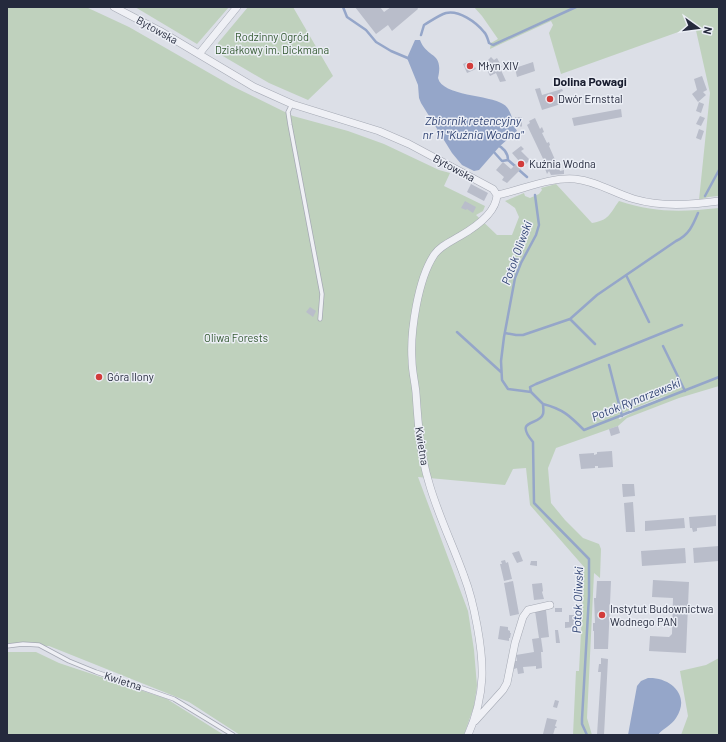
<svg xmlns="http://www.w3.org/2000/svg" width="726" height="742" font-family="Barlow,sans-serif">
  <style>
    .green { fill: #bfd1bd; fill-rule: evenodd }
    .water { fill: #95a6c9 }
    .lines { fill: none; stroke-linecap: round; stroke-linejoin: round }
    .stream { stroke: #95a6c9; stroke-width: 2.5 }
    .building { fill: #b9bdca }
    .lane-casing { stroke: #a5a9b4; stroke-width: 5 }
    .street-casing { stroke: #a5a9b4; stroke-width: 8 }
    .lane { stroke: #eff0f5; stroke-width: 3.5 }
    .street { stroke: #eff0f5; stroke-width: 7 }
    .poi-dot { fill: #d23c3b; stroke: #ebeef5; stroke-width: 1.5 }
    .labels { text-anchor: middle; stroke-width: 3; stroke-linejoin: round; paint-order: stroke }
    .street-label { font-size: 11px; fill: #252a3d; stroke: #ebeef5 }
    .park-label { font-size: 11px; fill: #345a32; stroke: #ebeef5 }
    .poi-label { font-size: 11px; fill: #252a3d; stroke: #ebeef5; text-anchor: start }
    .neighbourhood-label { font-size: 12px; font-weight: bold; fill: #181c2e; stroke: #ebeef5 }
    .water-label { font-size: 12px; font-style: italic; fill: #2f4272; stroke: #ebeef5 }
  </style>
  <rect width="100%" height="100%" fill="#dcdfe7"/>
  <path class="green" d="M 7,7 L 86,7 L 129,27 L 232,86 L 293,116 L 348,131 L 384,144 L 439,170 L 450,173 L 444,186 L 485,206 L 483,211 L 476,215 L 497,235 L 512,235 L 519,217 L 515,208 L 505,201 L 524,193 L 525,196 L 530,198 L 539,194 L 542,190 L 541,188 L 556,184 L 592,223 C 609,220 609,215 619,201 C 655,213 682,212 719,208 L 719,386 L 679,398 L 627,418 L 618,426 L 556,448 L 548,468 L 551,503 L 565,520 L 583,538 L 599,544 L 601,549 L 600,578 L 594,573 L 587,718 L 592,735 L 573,735 L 576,671 L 579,671 L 583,593 L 581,581 L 584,567 L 530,505 L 526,468 L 513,469 L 505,485 L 418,477 L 468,611 L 474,650 L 477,686 L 474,706 L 464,735 L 240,735 L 189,702 L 49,646 L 7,645 ZM 667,395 L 620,419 L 619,419 L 618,415 Z
    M 135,7 L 229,7 L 197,44 Z
    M 248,7 L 293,7 L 333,76 L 308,100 L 269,83 L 216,52 L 218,43 Z
    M 474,7 L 719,7 L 719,196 L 708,197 L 699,200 L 710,93 L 695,26 L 561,74 L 549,33 L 553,25 L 551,21 L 490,49 L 491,43 L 498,39 L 482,16 Z
    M 7,652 L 36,652 L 59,663 L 167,699 L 224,735 L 7,735 Z
    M 719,658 L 719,735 L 681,735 L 688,716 L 680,671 L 706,665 Z"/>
  <path class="water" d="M 415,40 L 420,40 C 427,59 444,51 438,78 C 442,96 490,95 503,104 C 512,109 512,122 517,131 L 500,146 L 479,170 L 474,171 L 462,165 L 452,153 L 421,103 L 419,98 L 418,85 L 407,58 Z
    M 648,678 C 671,677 691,696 676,718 C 671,726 663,728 658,735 L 628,735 L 637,686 L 641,681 Z"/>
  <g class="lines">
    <path class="stream" d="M 343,7 L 347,17 L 366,30 L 376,42 L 391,51 L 410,59
      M 421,35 L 424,25 C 431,21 439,15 446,13 C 459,10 476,22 484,32 C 487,35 488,40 489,43 L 493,45 L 576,7
      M 497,145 C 503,147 508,153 508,160 L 515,166
      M 493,151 L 502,161 L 508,160
      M 519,170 L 527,177
      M 535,195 L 539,225 L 536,235 L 521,263 L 515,278 L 504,337 L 501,361 L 502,380 L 508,389 L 531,392 L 543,404 C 543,407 544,411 543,414 C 540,426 513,418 533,442 L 534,503 L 589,559 L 589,596 L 582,719 L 582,724 L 587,735
      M 705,196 L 719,170
      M 626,275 L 649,322
      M 570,319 L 595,344
      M 457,332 L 501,372
      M 505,333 L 516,335 L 523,335 L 570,319 L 597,295 L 676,241 C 689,235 693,225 698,213
      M 663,346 L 685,391
      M 609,365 L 622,416
      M 531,392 L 530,387 L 536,384 L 682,325
      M 543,404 C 563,409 570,416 584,430 L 719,377"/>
  </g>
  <path class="building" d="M 355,7 L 380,7 L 384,12 L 391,7 L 417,7 L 418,9 L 392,31 L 388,25 L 376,34 Z
    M 491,57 L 494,60 L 497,58 L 502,67 L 500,68 L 506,81 L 500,82 L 496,73 L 490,76 L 484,64 L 489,62 L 488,60 Z
    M 472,60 L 476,69 L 467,73 L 463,64 Z
    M 533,62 L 535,71 L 517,77 L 515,68 Z
    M 702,76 L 707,90 L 703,92 L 706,95 L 698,102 L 692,94 L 697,90 L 694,79 Z
    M 540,88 L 542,95 L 562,89 L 563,91 L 560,92 L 564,103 L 542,110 L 535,89 Z
    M 699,102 L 704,104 L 701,113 L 696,111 Z
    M 621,109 L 622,117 L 574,126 L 572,118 Z
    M 700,116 L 705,118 L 701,126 L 696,124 Z
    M 515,117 L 522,117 L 522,126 L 521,127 L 518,124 L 518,121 L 516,121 Z
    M 535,118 L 540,129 L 542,127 L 544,132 L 542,133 L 547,143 L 549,142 L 550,145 L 549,146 L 560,171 L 564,170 L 564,174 L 551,175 L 549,171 L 547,174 L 544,166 L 546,165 L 527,125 L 530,123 L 529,121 Z
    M 699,129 L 704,131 L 701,140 L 696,138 Z
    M 521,146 L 524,149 L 521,151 L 530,160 L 507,183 L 502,180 L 504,177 L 496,170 L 503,162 L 511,169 L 519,161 L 512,153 Z
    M 471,184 L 488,193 L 484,201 L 467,192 Z
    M 465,201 L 476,207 L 473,213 L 467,209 L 466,210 L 461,208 Z
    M 310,307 L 316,311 L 313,317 L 306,312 Z
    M 618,426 L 620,433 L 611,436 L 609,429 Z
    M 612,451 L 613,467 L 598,468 L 598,466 L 595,466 L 595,468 L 581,469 L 579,454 L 594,453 L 594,455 L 597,454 L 597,452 Z
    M 622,484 L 634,484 L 635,496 L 623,497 Z
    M 633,502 L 635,532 L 626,532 L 624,503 Z
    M 716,515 L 716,526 L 697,528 L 697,531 L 693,532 L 692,528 L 690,528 L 689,517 Z
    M 684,518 L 685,528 L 645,531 L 645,521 Z
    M 719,546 L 719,561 L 694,563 L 693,548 Z
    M 685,548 L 686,563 L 642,566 L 641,551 Z
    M 519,551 L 523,561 L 517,563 L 512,553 Z
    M 505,560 L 506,563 L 508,562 L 512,579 L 504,581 L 500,564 L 502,564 L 501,561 Z
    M 531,561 L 537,561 L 537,566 L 530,565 Z
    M 653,580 L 689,582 L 686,653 L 649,651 L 650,636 L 669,637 L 672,634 L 673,598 L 652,597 Z
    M 513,581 L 519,614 L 510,616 L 504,583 Z
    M 597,581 L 611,581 L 608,649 L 594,649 L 594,631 L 593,631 L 593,623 L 595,623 L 594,598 L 596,598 Z
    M 542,583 L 543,591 L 542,592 L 544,599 L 534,600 L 532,584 Z
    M 555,608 L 562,608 L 562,612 L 555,612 Z
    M 546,610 L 549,637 L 541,638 L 543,652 L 541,652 L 542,668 L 536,669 L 536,666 L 523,667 L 524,673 L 518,674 L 517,668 L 514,669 L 514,661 L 517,661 L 516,655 L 534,652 L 532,639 L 539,638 L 535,611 Z
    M 569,615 L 575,615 L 574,627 L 565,628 L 565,622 L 569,622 Z
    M 500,626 L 508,627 L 508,630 L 510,631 L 510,633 L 511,633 L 510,638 L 509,638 L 509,641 L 498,639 Z
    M 555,630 L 558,630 L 560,643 L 556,643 Z
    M 601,658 L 608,659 L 604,735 L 597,735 L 601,672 L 598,672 L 599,664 L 601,664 Z
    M 555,700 L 559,701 L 557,708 L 553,707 Z
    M 547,718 L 557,720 L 555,726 L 557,727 L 556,728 L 555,728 L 553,735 L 543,734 Z"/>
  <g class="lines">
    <g class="lane-casing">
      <path id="lane" d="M 292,104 L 288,112 L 290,125 L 322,294 L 320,319
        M 7,646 L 23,644 L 39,645 L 69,661 L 96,672 L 174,699 L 233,735"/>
    </g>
    <g class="street-casing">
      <path id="street" d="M 114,7 L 160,31 L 254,87 L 292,104 L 379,131 L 409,144 L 493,189 L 497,195
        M 199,54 L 237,7
        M 497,195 C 522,190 549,177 575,179 C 596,181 614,193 634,199 C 662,207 690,205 719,201
        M 475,721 L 503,690 L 507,683 L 515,643 L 523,617 L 528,610 L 550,605
        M 468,735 C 476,717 481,697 482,677 C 483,649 474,602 464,576 C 453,545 438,515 429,483 C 420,454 418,423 416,393 C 415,382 412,371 412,360 C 410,332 418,279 434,255 C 440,246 450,242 460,236 C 474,228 496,213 497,195"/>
    </g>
    <use href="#lane" class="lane"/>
    <use href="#street" class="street"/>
  </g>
  <g class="poi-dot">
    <circle cx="470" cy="66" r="4"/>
    <circle cx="550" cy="99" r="4"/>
    <circle cx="521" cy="164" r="4"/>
    <circle cx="99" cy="377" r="4"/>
    <circle cx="602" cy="615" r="4"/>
  </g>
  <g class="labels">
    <g class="street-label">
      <text transform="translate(157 30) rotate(29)" y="4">Bytowska</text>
      <text transform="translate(454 168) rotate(28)" y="4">Bytowska</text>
      <text transform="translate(422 446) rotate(81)" y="4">Kwietna</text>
      <text transform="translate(123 681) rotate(18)" y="4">Kwietna</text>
    </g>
    <g class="park-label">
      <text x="272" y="41">Rodzinny Ogród<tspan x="272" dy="13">Działkowy im. Dickmana</tspan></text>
      <text x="236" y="342">Oliwa Forests</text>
    </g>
    <g class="poi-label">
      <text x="478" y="70">Młyn XIV</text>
      <text x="558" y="103">Dwór Ernsttal</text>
      <text x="529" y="168">Kuźnia Wodna</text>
      <text x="107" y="381">Góra Ilony</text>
      <text x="610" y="613">Instytut Budownictwa<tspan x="610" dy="13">Wodnego PAN</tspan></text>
    </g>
    <g class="neighbourhood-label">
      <text x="590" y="86">Dolina Powagi</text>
    </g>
    <g class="water-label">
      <text x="473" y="125">Zbiornik retencyjny<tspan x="473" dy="14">nr 11 "Kuźnia Wodna"</tspan></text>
      <text transform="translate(517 253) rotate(-70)" y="4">Potok Oliwski</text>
      <text transform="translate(636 400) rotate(-22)" y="4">Potok Rynarzewski</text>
      <text transform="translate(578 600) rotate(-88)" y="4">Potok Oliwski</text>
    </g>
  </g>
  <rect width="726" height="742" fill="none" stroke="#252a3d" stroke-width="16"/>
  <g transform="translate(698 28) rotate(104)" stroke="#ebeef5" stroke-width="3" paint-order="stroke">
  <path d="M0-3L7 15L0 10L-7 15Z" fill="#252a3d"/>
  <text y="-6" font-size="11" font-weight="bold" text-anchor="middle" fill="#252a3d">N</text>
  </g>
</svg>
